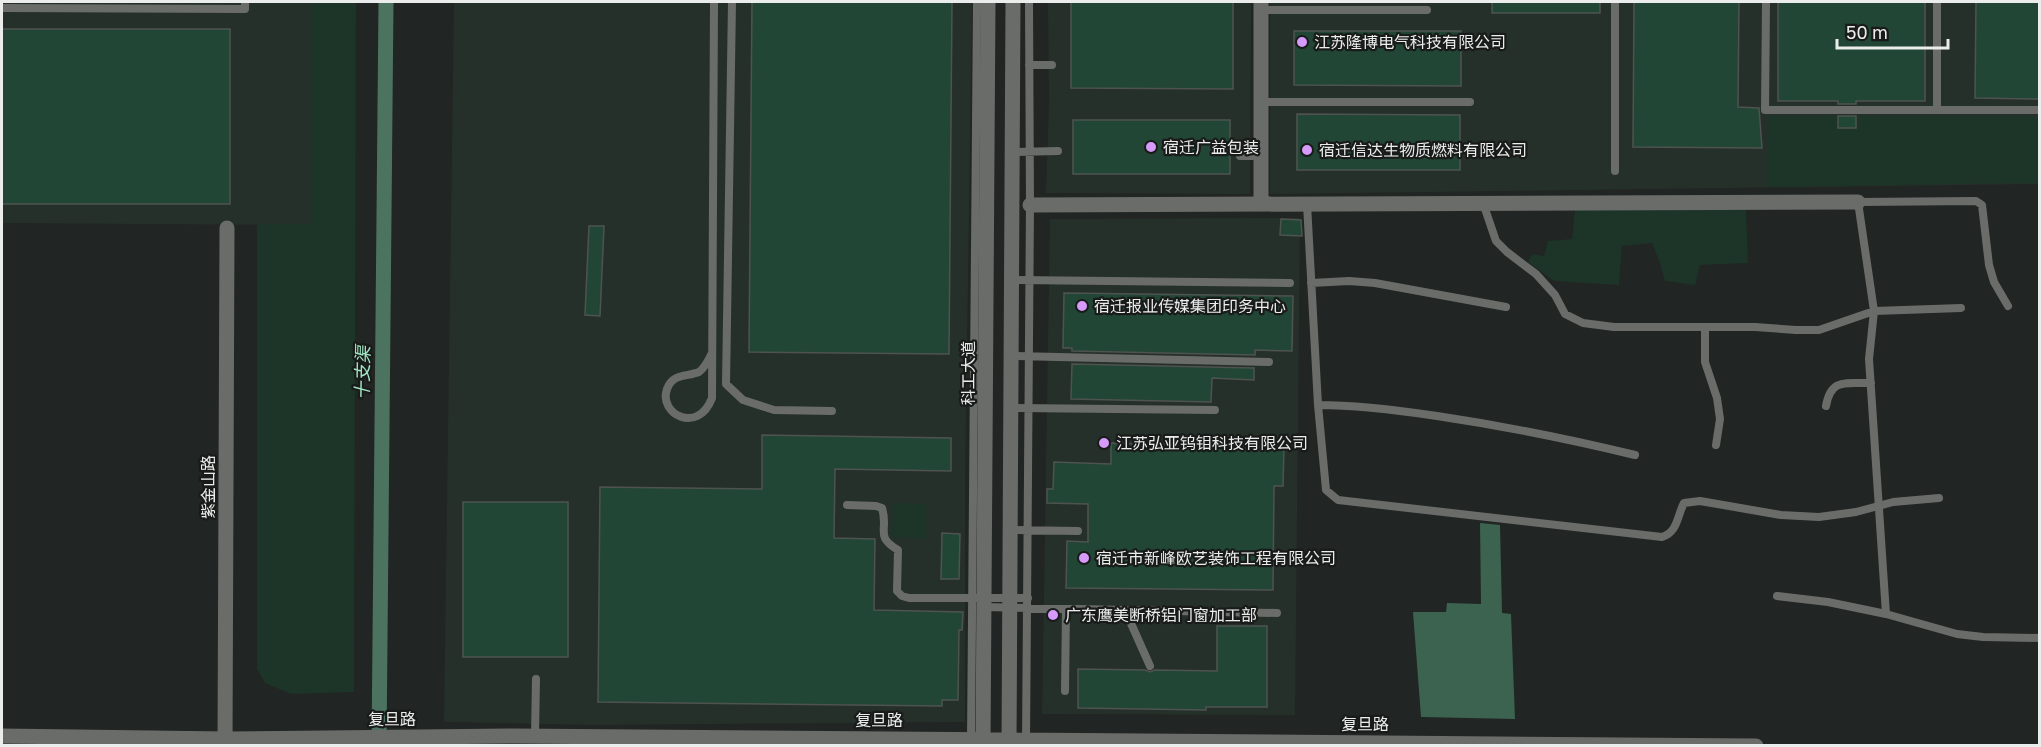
<svg xmlns="http://www.w3.org/2000/svg" width="2041" height="747" font-family="'Golos Text','Noto Sans SC',sans-serif">
  <style>
    .built { fill: #26302a }
    .green { fill: #1d3429 }
    .forest { fill: #3c6250 }
    .lines { fill: none; stroke-linecap: round; stroke-linejoin: round }
    .canal { stroke: #4c7360; stroke-width: 15 }
    .building { fill: #214635; stroke: #4f5350; stroke-width: 1.5 }
    .service { stroke: #6a6c6a; stroke-width: 8 }
    .minor { stroke: #6a6c6a; stroke-width: 15 }
    .tertiary { stroke: #6a6c6a; stroke-width: 15 }
    .poi-dot { fill: #d69bfa; stroke: #181b19; stroke-width: 2 }
    .labels { text-anchor: middle; stroke-width: 4.5; stroke-linejoin: round; paint-order: stroke }
    .poi-label { font-size: 16px; fill: #ebedec; stroke: #181b19; text-anchor: start }
    .street-label { font-size: 16px; fill: #ebedec; stroke: #181b19 }
    .water-label { font-size: 18px; font-style: italic; fill: #a1e5c3; stroke: #181b19 }
  </style>
  <rect width="100%" height="100%" fill="#212523"/>
  <path class="built" d="M 2,2 L 311,2 L 311,225 L 2,223 Z
    M 454,2 L 972,2 L 965,485 L 965,722 L 593,725 L 444,722 Z
    M 1048,2 L 1251,2 L 1250,194 L 1046,193 L 1049,102 Z
    M 1270,2 L 2039,2 L 2039,184 L 1270,194 Z
    M 1300,218 L 1295,715 L 1042,714 L 1050,219 Z"/>
  <path class="green" d="M 311,2 L 356,2 L 354,692 L 291,694 L 265,683 L 257,669 L 257,224 L 311,224 Z
    M 1767,116 L 2039,116 L 2039,183 L 1767,187 Z
    M 1575,210 L 1746,210 L 1748,263 L 1700,265 L 1695,285 L 1665,281 L 1660,263 L 1652,243 L 1622,246 L 1619,285 L 1554,281 L 1528,262 L 1532,254 L 1544,256 L 1548,241 L 1572,239 Z
    M 893,503 L 926,504 L 925,539 L 892,537 Z"/>
  <path class="forest" d="M 1480,523 L 1500,525 L 1502,613 L 1511,614 L 1515,719 L 1421,717 L 1413,612 L 1446,612 L 1447,603 L 1481,604 Z"/>
  <g class="lines">
    <path class="canal" d="M 379,746 L 386,2"/>
  </g>
  <path class="building" d="M 752,2 L 952,2 L 949,354 L 749,352 Z
    M 1071,2 L 1233,2 L 1233,89 L 1071,88 Z
    M 1492,2 L 1600,2 L 1600,13 L 1492,13 Z
    M 1634,2 L 1739,2 L 1738,107 L 1759,108 L 1762,148 L 1633,147 Z
    M 1778,2 L 1925,2 L 1925,101 L 1856,101 L 1856,104 L 1838,104 L 1838,101 L 1778,101 Z
    M 1976,2 L 2040,2 L 2040,99 L 1975,98 Z
    M 2,29 L 230,29 L 230,204 L 2,204 Z
    M 1294,31 L 1461,31 L 1461,86 L 1294,85 Z
    M 1297,114 L 1460,115 L 1460,170 L 1297,170 Z
    M 1838,116 L 1856,116 L 1856,128 L 1838,128 Z
    M 1073,120 L 1230,120 L 1230,174 L 1073,174 Z
    M 1281,219 L 1301,220 L 1302,236 L 1280,235 Z
    M 589,226 L 604,226 L 600,316 L 585,315 Z
    M 1064,293 L 1293,296 L 1292,351 L 1255,350 L 1255,355 L 1072,351 L 1072,348 L 1063,348 Z
    M 1072,364 L 1254,368 L 1254,380 L 1212,378 L 1211,402 L 1071,399 Z
    M 762,435 L 951,438 L 951,471 L 835,469 L 834,538 L 875,539 L 874,610 L 963,612 L 962,630 L 959,630 L 958,700 L 942,700 L 942,706 L 598,702 L 600,487 L 762,489 Z
    M 1111,443 L 1284,447 L 1283,486 L 1274,486 L 1273,590 L 1066,588 L 1067,541 L 1088,542 L 1088,504 L 1047,503 L 1047,489 L 1053,489 L 1054,462 L 1111,464 Z
    M 463,502 L 568,502 L 568,657 L 463,657 Z
    M 942,533 L 960,534 L 959,579 L 941,579 Z
    M 1217,626 L 1267,626 L 1267,707 L 1206,707 L 1206,710 L 1078,708 L 1078,669 L 1145,670 L 1150,672 L 1155,670 L 1217,671 Z"/>
  <g class="lines">
    <path class="service" d="M 732,2 L 726,384 L 743,400 L 774,410 L 832,411
      M 1766,2 L 1765,110 L 2040,110
      M 1937,2 L 1937,110
      M 2,8 L 245,9 L 245,2
      M 1261,10 L 1427,10
      M 1029,65 L 1052,65
      M 1261,102 L 1470,102
      M 1012,152 L 1058,151
      M 1240,156 L 1261,156
      M 1615,171 L 1615,2
      M 1483,203 L 1496,241 L 1507,252 L 1536,274 L 1555,295 L 1565,314 L 1583,323 L 1614,327 L 1755,327 L 1796,330 L 1819,330 L 1874,311 L 1961,308
      M 1307,204 L 1318,405 L 1326,490 L 1338,500 L 1662,537 C 1678,532 1677,516 1684,503 L 1700,501 L 1781,515 L 1819,517 L 1856,512 L 1893,502 L 1939,498
      M 1012,280 L 1290,283
      M 1311,283 L 1349,281 L 1375,283 L 1506,307
      M 2008,306 L 1994,282 L 1989,265 L 1982,205 L 1976,201 L 1858,202 L 1874,311 L 1869,359 L 1886,614 L 1957,634 L 1983,637 L 2040,638
      M 1705,327 L 1705,362 L 1717,398 L 1720,419 L 1716,445
      M 712,353 C 709,359 705,368 699,372 C 687,377 673,373 667,389 C 658,414 698,435 712,398 L 714,2
      M 1011,356 L 1269,362
      M 1318,405 C 1358,405 1397,410 1437,416 C 1504,426 1569,439 1635,455
      M 1826,406 C 1831,377 1847,384 1871,383
      M 1011,408 L 1215,410
      M 847,505 L 876,506 L 882,508 C 889,530 874,536 898,550 L 897,591 L 902,596 L 909,598 L 1028,598
      M 1010,530 L 1078,531
      M 1777,596 L 1828,602 L 1886,614
      M 984,607 L 1277,613
      M 1125,610 L 1150,666
      M 1065,691 L 1066,609
      M 535,736 L 536,679
      M 971,742 L 977,2
      M 1026,742 L 1030,205 L 1029,2"/>
    <path class="minor" d="M 1261,204 L 1261,2
      M 1030,205 L 1858,202"/>
    <path class="tertiary" d="M 2,736 L 226,739 L 513,736 L 1756,746
      M 225,746 L 227,228
      M 983,746 L 988,2
      M 1009,746 L 1013,2"/>
  </g>
  <g class="poi-dot">
    <circle cx="1302" cy="42" r="6"/>
    <circle cx="1151" cy="147" r="6"/>
    <circle cx="1307" cy="150" r="6"/>
    <circle cx="1082" cy="306" r="6"/>
    <circle cx="1104" cy="443" r="6"/>
    <circle cx="1084" cy="558" r="6"/>
    <circle cx="1053" cy="615" r="6"/>
  </g>
  <g class="labels">
    <g class="poi-label">
      <text x="1314" y="48">江苏隆博电气科技有限公司</text>
      <text x="1163" y="153">宿迁广益包装</text>
      <text x="1319" y="156">宿迁信达生物质燃料有限公司</text>
      <text x="1094" y="312">宿迁报业传媒集团印务中心</text>
      <text x="1116" y="449">江苏弘亚钨钼科技有限公司</text>
      <text x="1096" y="564">宿迁市新峰欧艺装饰工程有限公司</text>
      <text x="1065" y="621">广东鹰美断桥铝门窗加工部</text>
    </g>
    <g class="street-label">
      <text transform="translate(968 373) rotate(-90)" y="6">科工大道</text>
      <text transform="translate(208 487) rotate(-90)" y="6">紫金山路</text>
      <text x="392" y="725">复旦路</text>
      <text x="879" y="726">复旦路</text>
      <text x="1365" y="730">复旦路</text>
    </g>
    <g class="water-label">
      <text transform="translate(363 373) rotate(-89)" y="6">十支渠</text>
    </g>
  </g>
  <rect width="2041" height="747" fill="none" stroke="#ebedec" stroke-width="6"/>
  <path d="M1837 39v9h111v-9" fill="none" stroke="#ebedec" stroke-width="3"/>
  <text x="1846" y="39" font-size="18" fill="#ebedec" stroke="#181b19" stroke-width="4.5" paint-order="stroke">50 m</text>
</svg>
